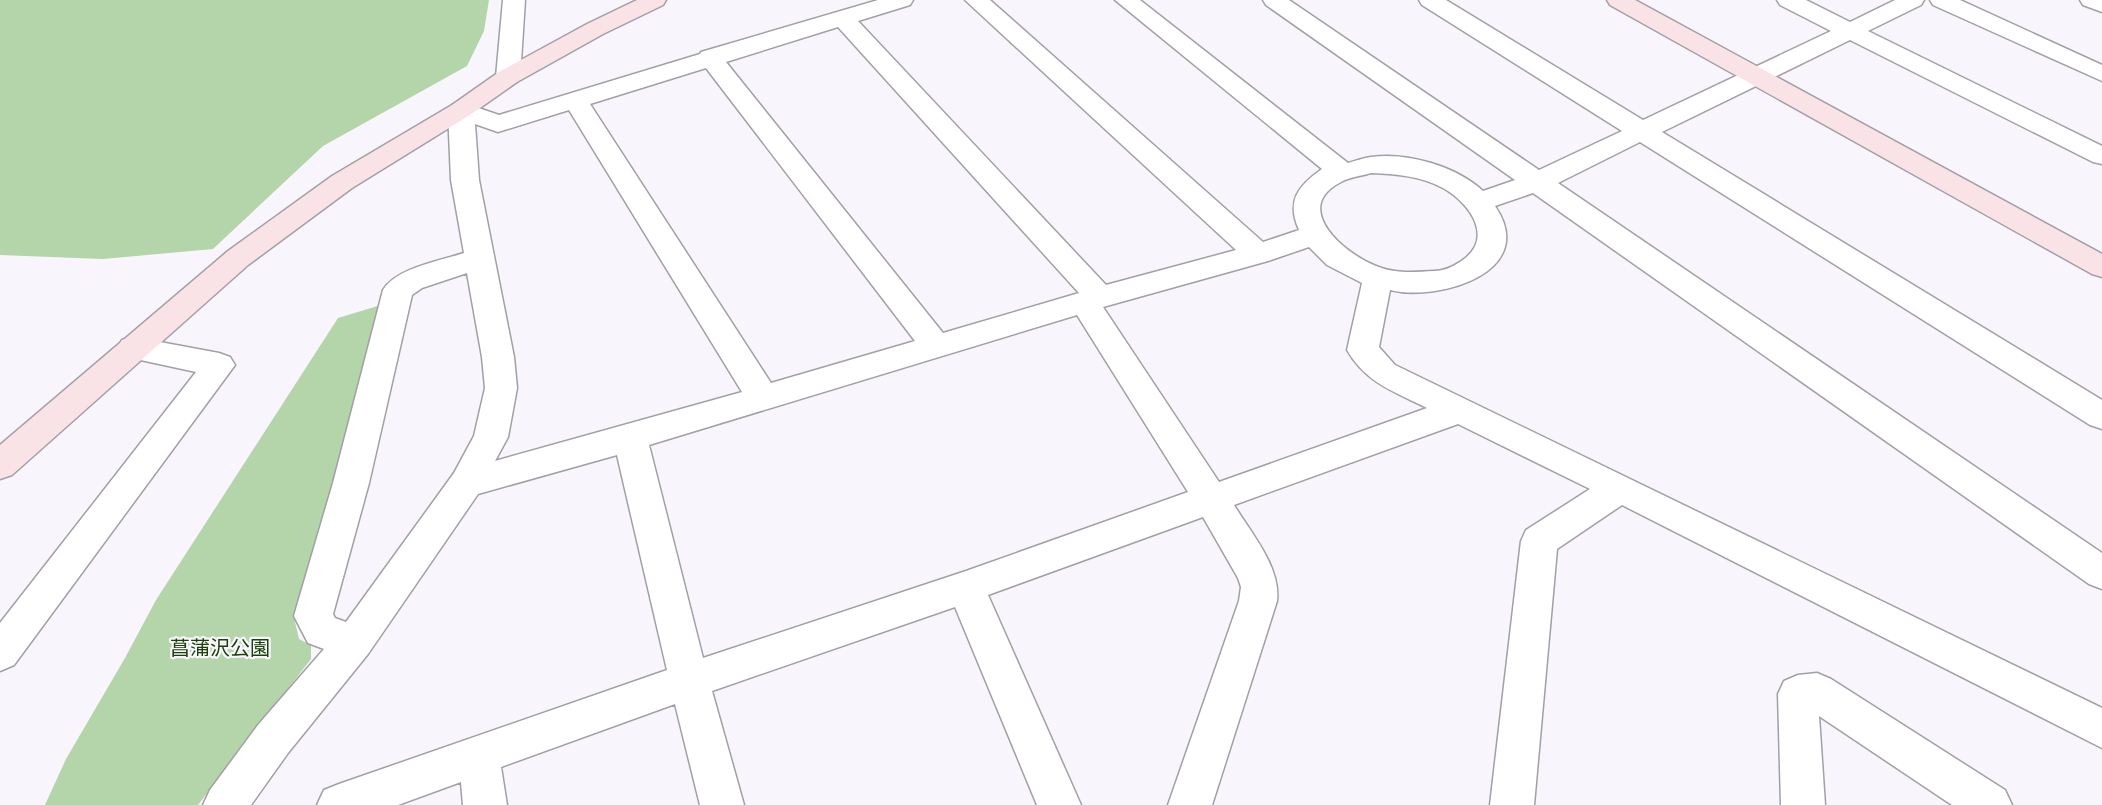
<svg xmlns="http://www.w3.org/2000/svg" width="2102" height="805" font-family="'Noto Sans','Noto Sans JP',sans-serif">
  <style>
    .green { fill: #b4d5a9 }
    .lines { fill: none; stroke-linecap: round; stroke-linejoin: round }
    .street-casing { stroke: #a29fa7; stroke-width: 3 }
    .secondary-casing { stroke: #a29fa7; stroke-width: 3 }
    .street { fill: #fff; fill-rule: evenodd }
    .secondary { fill: #fae3e7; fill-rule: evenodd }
    .labels { text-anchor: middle; stroke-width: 4.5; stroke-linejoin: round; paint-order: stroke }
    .park-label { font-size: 20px; fill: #1b4109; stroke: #f8f5fd }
  </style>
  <rect width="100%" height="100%" fill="#f8f5fd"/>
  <path class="green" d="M 0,0 L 489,0 L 484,31 L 467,66 L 323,146 L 213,249 L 103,259 L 0,255 Z
    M 381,305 L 313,569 L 295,622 L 299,639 L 311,645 L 311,659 L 198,805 L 45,805 L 66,759 L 125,658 L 156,600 L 338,318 Z"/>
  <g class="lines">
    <g class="street-casing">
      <path id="street" d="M 503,0 L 525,0 L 520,77 L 517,82 L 508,84 L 499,82 L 496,77 Z
        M 878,0 L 913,0 L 910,5 L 858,21 L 1106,285 L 1236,250 L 965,0 L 990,0 L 1263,242 L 1299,230 C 1286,201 1298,186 1322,169 L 1115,0 L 1140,0 L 1348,163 C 1355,161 1363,158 1371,157 C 1407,152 1456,166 1483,191 L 1515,180 L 1266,5 L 1263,0 L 1289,0 L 1539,170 L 1622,131 L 1422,5 L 1419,0 L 1446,0 L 1643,120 L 1831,31 L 1780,5 L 1777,0 L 1806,0 L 1850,22 L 1895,0 L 1924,0 L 1921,5 L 1868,31 L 2102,146 L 2102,164 L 2093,162 L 1850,40 L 1662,132 L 2102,400 L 2102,429 L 2090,425 L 1640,142 L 1558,183 L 2102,553 L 2102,589 L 2089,584 L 1533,193 L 1495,206 C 1540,272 1439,302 1390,290 L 1379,347 L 1395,365 L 2102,708 L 2102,748 L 1622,505 L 1557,549 L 1534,805 L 1490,805 L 1521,541 L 1526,530 L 1590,489 L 1458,424 L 1234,505 C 1251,533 1281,567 1277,601 L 1212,805 L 1168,805 L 1239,601 L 1241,587 L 1238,578 L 1203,517 L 988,595 L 1081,805 L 1037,805 L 955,607 L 712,691 L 744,805 L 700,805 L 675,704 L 501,767 L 507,805 L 463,805 L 461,782 L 398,805 L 317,805 L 324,790 L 339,784 L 667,670 L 617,455 L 478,494 L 368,654 L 288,753 L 251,805 L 203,805 L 210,790 L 258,725 L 324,649 L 308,643 L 294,616 L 333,483 L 383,290 C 396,268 440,261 464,253 L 451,180 L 448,110 L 452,105 L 461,102 L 499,115 L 700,54 L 701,52 ZM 838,27 L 1079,293 L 943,333 L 726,62 ZM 706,68 L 915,341 L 771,383 L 590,104 ZM 569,110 L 742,392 L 495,461 L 508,437 L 517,388 L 514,357 L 479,180 L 475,124 L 498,132 ZM 1371,173 C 1396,174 1421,176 1443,188 C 1470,203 1496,239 1460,262 C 1452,267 1444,271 1434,271 C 1414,272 1395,274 1376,266 C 1345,254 1290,208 1341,182 C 1349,177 1362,176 1371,173 ZM 1309,247 L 1327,265 L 1362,283 L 1347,350 C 1366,383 1395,392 1427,408 L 1219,482 L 1103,307 L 1268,261 ZM 467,273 L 482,357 L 485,388 L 474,436 L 454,473 L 346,622 L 335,618 L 333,614 L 369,483 L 412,295 L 422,288 ZM 1077,315 L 1188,492 L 966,571 L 703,658 L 649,445 Z
        M 1930,0 L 1960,0 L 2102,65 L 2102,81 L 1933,5 Z
        M 2080,0 L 2102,0 L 2102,12 L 2083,5 Z
        M 133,337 L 219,353 L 230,357 L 235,365 L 14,665 L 0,671 L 0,623 L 196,372 L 122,356 L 117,348 L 122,340 Z
        M 1817,673 L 1831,679 L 2005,790 L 2012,805 L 1952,805 L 1819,716 L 1825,805 L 1781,805 L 1778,694 L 1784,681 L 1798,675 Z"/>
    </g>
    <g class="secondary-casing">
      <path id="secondary" d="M 637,0 L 666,0 L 663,5 L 603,34 L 517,82 L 470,115 L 352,188 L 248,265 L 12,475 L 0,479 L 0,445 L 228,251 L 332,176 L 452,105 L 499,72 L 587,24 Z
        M 1607,0 L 1635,0 L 2102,254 L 2102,277 L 2092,274 L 1610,5 Z"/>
    </g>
    <use href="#street" class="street"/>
    <use href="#secondary" class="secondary"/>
  </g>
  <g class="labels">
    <g class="park-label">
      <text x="220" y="655">菖蒲沢公園</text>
    </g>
  </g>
</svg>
